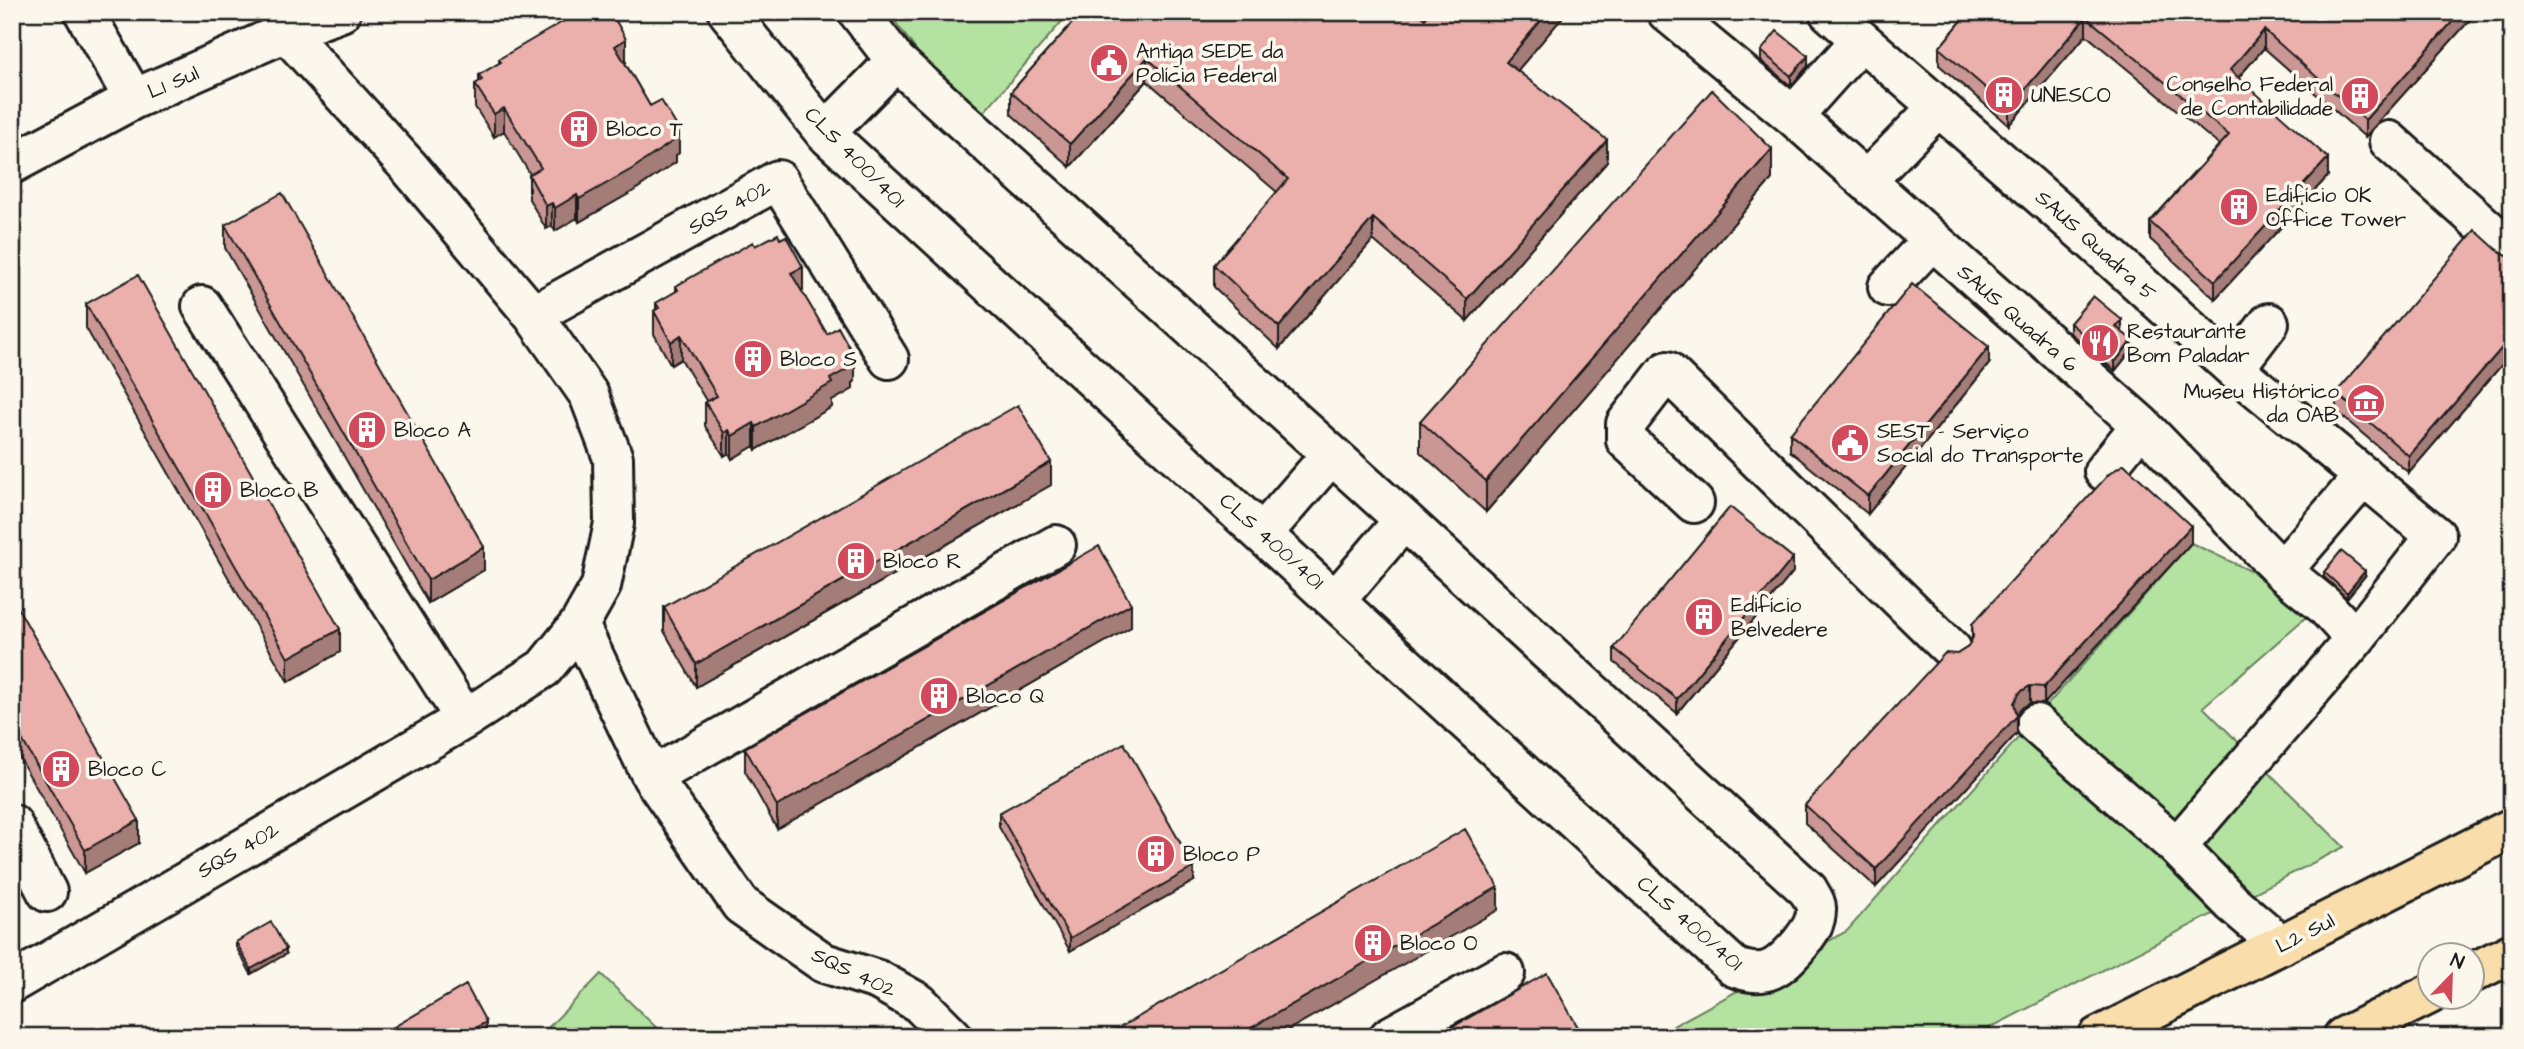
<svg xmlns="http://www.w3.org/2000/svg" width="2524" height="1049" font-family="'Architects Daughter',sans-serif">
  <style>
    .green { fill: #b4e2a1; stroke: #687f5e; stroke-width: 2 }
    .lines { fill: none; stroke-linecap: round; stroke-linejoin: round }
    .minor-casing { stroke: #1c1c1c; stroke-width: 44 }
    .major-casing { stroke: #1c1c1c; stroke-width: 44 }
    .minor { stroke: #fbf7ec; stroke-width: 38 }
    .major { stroke: #f9deab; stroke-width: 38 }
    .wall { fill: #ca9794; stroke: #1c1c1c; stroke-width: 2 }
    .shaded-wall { fill: #a47b78; stroke: #1c1c1c; stroke-width: 2 }
    .building { fill: #ebb0ac; stroke: #1c1c1c; stroke-width: 2 }
    .labels { text-anchor: middle; stroke-width: 7; stroke-linejoin: round; paint-order: stroke }
    .poi-label { font-size: 21px; fill: #1c1c1c; stroke: #fbf7ec; text-anchor: start }
    .street-label { font-size: 21px; fill: #1c1c1c; stroke: #fbf7ec }
  </style>
  <rect width="100%" height="100%" fill="#fbf7ec"/>
  <filter id="ink" filterUnits="userSpaceOnUse"><feTurbulence type="fractalNoise" baseFrequency=".0143" numOctaves="2"/><feDisplacementMap in="SourceGraphic" scale="14" xChannelSelector="R" yChannelSelector="G"/><feConvolveMatrix kernelMatrix="1 2 1 2 8 2 1 2 1" color-interpolation-filters="sRGB"/></filter>
  <g filter="url(#ink)">
    <path class="green" d="M 888,12 L 1070,12 L 972,126 Z
      M 2191,543 L 2321,604 L 2203,707 L 2344,847 L 1972,1037 L 1653,1037 L 1847,931 Z
      M 601,974 L 666,1037 L 539,1037 Z"/>
    <g class="lines">
      <g class="minor-casing">
        <path id="minor" d="M 84,12 L 134,99
          M 728,12 L 825,133 L 1734,967 C 1766,980 1779,968 1800,944 C 1808,933 1816,924 1816,910 C 1817,903 1811,896 1808,890 L 1404,520 L 896,61 L 858,12
          M 1667,12 L 1793,116 L 2141,425 L 2282,571 L 2325,606 L 2355,639
          M 1829,12 L 2086,235 L 2234,369 L 2436,536 L 2355,639 L 2177,847 L 2232,903 L 2281,945
          M 1793,116 L 1861,40
          M 825,133 L 896,61
          M 2389,141 L 2512,251
          M 12,164 L 134,99 L 286,32 L 341,12
          M 1866,181 L 1938,107
          M 1888,287 L 1931,241
          M 202,306 L 465,719
          M 533,315 L 778,180 L 889,359
          M 2234,369 L 2269,323
          M 2104,471 L 2141,425
          M 1694,503 L 1626,440 L 1626,424 L 1667,371 L 1952,650
          M 1263,533 L 1331,455
          M 2282,571 L 2364,476
          M 1336,600 L 1404,520
          M 579,625 L 652,777 L 741,905 L 824,963 L 878,980 L 919,1003 L 953,1037
          M 2036,724 L 2177,847
          M 652,777 L 1056,545
          M 12,824 L 47,892
          M 12,983 L 465,719 L 544,668 L 579,625 L 601,586 L 614,523 L 613,458 L 589,395 L 533,315 L 408,166 L 286,32
          M 1389,1037 L 1505,973"/>
      </g>
      <g class="major-casing">
        <path id="major" d="M 2472,973 L 2512,953
          M 2098,1037 L 2512,828
          M 2343,1037 L 2430,994"/>
      </g>
      <use href="#minor" class="minor"/>
      <use href="#major" class="major"/>
    </g>
    <path class="wall" d="M 1082,12 L 1425,19 L 1562,12 L 1562,18 L 1517,71 L 1607,162 L 1467,321 L 1373,240 L 1279,349 L 1214,287 L 1214,265 L 1277,192 L 1147,81 L 1070,167 L 1011,114 L 1011,92 Z
      M 1969,12 L 2477,12 L 2365,137 L 2264,48 L 2238,78 L 2328,176 L 2215,299 L 2150,239 L 2150,222 L 2219,145 L 2086,35 L 2009,125 L 1939,65 L 1939,48 Z
      M 579,19 L 626,62 L 625,63 L 650,106 L 679,153 L 676,155 L 676,162 L 632,192 L 579,222 L 577,218 L 555,231 L 552,226 L 546,229 L 529,199 L 529,175 L 530,174 L 504,131 L 494,137 L 475,107 L 475,84 L 479,82 L 479,75 L 499,63 L 499,59 Z
      M 1761,51 L 1808,66 L 1791,86 L 1761,61 Z
      M 1772,179 L 1486,512 L 1420,452 L 1420,421 Z
      M 2512,191 L 2512,221 L 2506,216 L 2506,199 Z
      M 225,225 L 484,570 L 428,603 L 225,248 Z
      M 755,246 L 803,290 L 801,291 L 855,381 L 853,383 L 853,389 L 832,401 L 832,407 L 756,450 L 754,446 L 732,459 L 729,453 L 724,456 L 705,426 L 705,402 L 707,402 L 681,359 L 671,365 L 654,334 L 654,311 L 656,309 L 656,303 L 676,292 L 676,286 Z
      M 2497,250 L 2507,255 L 2512,255 L 2512,353 L 2409,473 L 2336,411 L 2336,393 Z
      M 86,304 L 340,652 L 288,682 L 86,328 Z
      M 2070,323 L 2122,330 L 2121,331 L 2132,350 L 2115,371 L 2070,333 Z
      M 1989,364 L 1868,514 L 1790,451 L 1790,434 Z
      M 1051,485 L 696,687 L 664,631 L 664,607 Z
      M 2191,543 L 2044,704 L 2030,703 L 2020,709 L 2017,716 L 2017,733 L 1876,887 L 1805,823 L 1805,805 L 1957,654 L 1968,647 L 1972,641 L 1972,624 Z
      M 1793,572 L 1677,713 L 1614,662 L 1614,648 Z
      M 2324,572 L 2365,576 L 2347,598 L 2324,577 Z
      M 12,598 L 139,843 L 85,873 L 12,745 Z
      M 1131,627 L 777,829 L 745,771 L 745,748 Z
      M 999,813 L 1194,881 L 1070,951 L 999,827 Z
      M 236,942 L 286,954 L 251,974 L 236,947 Z"/>
    <path class="shaded-wall" d="M 1548,12 L 1562,12 L 1562,18 L 1506,84 L 1506,62 Z
      M 2461,12 L 2477,12 L 2365,137 L 2365,120 Z
      M 2086,17 L 2086,35 L 2009,125 L 2009,108 Z
      M 2264,30 L 2264,48 L 2230,87 L 2230,70 Z
      M 626,39 L 626,62 L 615,69 L 615,46 Z
      M 1808,56 L 1808,66 L 1791,86 L 1791,76 Z
      M 1147,58 L 1147,81 L 1070,167 L 1070,144 Z
      M 504,108 L 504,131 L 494,137 L 494,114 Z
      M 679,130 L 679,153 L 676,155 L 676,162 L 632,192 L 579,222 L 579,199 Z
      M 1607,140 L 1607,162 L 1467,321 L 1467,299 Z
      M 1772,149 L 1772,179 L 1486,512 L 1486,481 Z
      M 2328,158 L 2328,176 L 2215,299 L 2215,281 Z
      M 577,195 L 577,218 L 555,231 L 555,208 Z
      M 552,203 L 552,226 L 546,229 L 546,206 Z
      M 1373,218 L 1373,240 L 1279,349 L 1279,327 Z
      M 803,267 L 803,290 L 791,296 L 791,273 Z
      M 2122,320 L 2122,330 L 2116,337 L 2116,327 Z
      M 681,335 L 681,359 L 671,365 L 671,342 Z
      M 2512,336 L 2512,353 L 2409,473 L 2409,456 Z
      M 2132,340 L 2132,350 L 2115,371 L 2115,362 Z
      M 1989,347 L 1989,364 L 1868,514 L 1868,496 Z
      M 855,358 L 855,381 L 853,383 L 853,389 L 832,401 L 832,407 L 756,450 L 756,427 L 830,379 L 850,361 Z
      M 754,423 L 754,446 L 732,459 L 732,436 Z
      M 729,430 L 729,453 L 724,456 L 724,433 Z
      M 1051,462 L 1051,485 L 696,687 L 696,664 Z
      M 2191,526 L 2191,543 L 2044,704 L 2044,687 Z
      M 484,547 L 484,570 L 428,603 L 428,580 Z
      M 1793,558 L 1793,572 L 1677,713 L 1677,699 Z
      M 2365,571 L 2365,576 L 2347,598 L 2347,593 Z
      M 1131,604 L 1131,627 L 777,829 L 777,806 Z
      M 340,629 L 340,652 L 288,682 L 288,658 Z
      M 2030,686 L 2030,703 L 2020,709 L 2017,716 L 2017,733 L 1876,887 L 1876,869 L 2014,703 L 2020,692 Z
      M 139,820 L 139,843 L 85,873 L 85,850 Z
      M 1194,867 L 1194,881 L 1070,951 L 1070,938 Z
      M 1498,887 L 1498,910 L 1276,1037 L 1235,1037 Z
      M 286,949 L 286,954 L 251,974 L 251,969 Z
      M 486,1022 L 486,1032 L 477,1037 L 460,1037 Z
      M 1579,1029 L 1579,1037 L 1565,1037 Z"/>
    <path class="building" d="M 589,12 L 611,12 L 626,39 L 615,46 L 650,106 L 661,100 L 679,130 L 673,134 L 676,139 L 632,169 L 579,199 L 577,195 L 555,208 L 552,203 L 546,206 L 529,175 L 541,168 L 504,108 L 494,114 L 475,84 L 482,80 L 479,75 L 501,62 L 499,59 L 576,14 L 579,19 Z
      M 1082,12 L 1417,12 L 1425,19 L 1430,12 L 1548,12 L 1506,62 L 1607,140 L 1467,299 L 1373,218 L 1279,327 L 1214,265 L 1288,179 L 1147,58 L 1070,144 L 1011,92 Z
      M 1969,12 L 2461,12 L 2365,120 L 2264,30 L 2230,70 L 2328,158 L 2215,281 L 2150,222 L 2229,135 L 2086,17 L 2009,108 L 1939,48 Z
      M 1777,31 L 1808,56 L 1791,76 L 1761,51 Z
      M 1712,90 L 1772,149 L 1486,481 L 1420,421 Z
      M 2512,191 L 2512,204 L 2506,199 Z
      M 282,193 L 484,547 L 428,580 L 225,225 Z
      M 2475,230 L 2497,250 L 2507,255 L 2512,255 L 2512,336 L 2409,456 L 2336,393 Z
      M 778,234 L 780,239 L 786,236 L 803,267 L 791,273 L 827,334 L 838,327 L 855,358 L 850,361 L 853,366 L 830,379 L 832,383 L 756,427 L 754,423 L 732,436 L 729,430 L 724,433 L 705,402 L 717,396 L 681,335 L 671,342 L 654,311 L 659,308 L 656,303 L 678,290 L 676,286 L 753,242 L 755,246 Z
      M 138,275 L 340,629 L 288,658 L 86,304 Z
      M 1912,284 L 1989,347 L 1868,496 L 1790,434 Z
      M 2093,296 L 2122,320 L 2116,327 L 2132,340 L 2115,362 L 2070,323 Z
      M 1018,405 L 1051,462 L 696,664 L 664,607 Z
      M 2124,464 L 2191,526 L 2044,687 L 2030,686 L 2020,692 L 2014,703 L 2017,716 L 1876,869 L 1805,805 L 1945,653 L 1957,654 L 1968,647 L 1973,637 L 1972,624 L 2109,474 Z
      M 1730,507 L 1793,558 L 1677,699 L 1614,648 Z
      M 1099,546 L 1131,604 L 777,806 L 745,748 Z
      M 2341,551 L 2365,571 L 2347,593 L 2324,572 Z
      M 12,598 L 139,820 L 85,850 L 12,722 Z
      M 1124,743 L 1194,867 L 1070,938 L 999,813 Z
      M 1465,829 L 1498,887 L 1235,1037 L 1115,1037 L 1112,1032 Z
      M 271,922 L 286,949 L 251,969 L 236,942 Z
      M 1547,973 L 1579,1029 L 1565,1037 L 1435,1037 Z
      M 466,985 L 486,1022 L 460,1037 L 383,1037 L 382,1034 Z"/>
  </g>
  <defs>
    <g id="civic-disc" transform="scale(2.0125)"><circle r="9.5" fill="#d1495b" stroke="#fbf7ec"/><path d="M-.6-6.5H3V-4.5H.6V-3L4-1V1h2V6H-6V1h2V-1L-.6-3ZM-1.2 2.5V6h2.4V2.5Z" fill="#fff"/></g>
    <g id="building-disc" transform="scale(2.0125)"><circle r="9.5" fill="#d1495b" stroke="#fbf7ec"/><path d="M-4-6H4V6H1V3H-1V6H-4ZM-2.5-4.3h1.7v1.8h-1.7ZM.8-4.3h1.7v1.8H.8ZM-2.5-1h1.7V.8h-1.7ZM.8-1h1.7V.8H.8Z" fill="#fff"/></g>
    <g id="restaurant-disc" transform="scale(2.0125)"><circle r="9.5" fill="#d1495b" stroke="#fbf7ec"/><path d="M-5-6h1v4h1v-4h1v4h1v-4h1v5L-1.5 .5V6h-2V.5L-5-1ZM5-6V6H3V1.5H1.5Q1.5-4 5-6Z" fill="#fff"/></g>
    <g id="museum-disc" transform="scale(2.0125)"><circle r="9.5" fill="#d1495b" stroke="#fbf7ec"/><path d="M0-6L6-3V-2H-6V-3ZM-5-1h2V3h-2ZM-1-1h2V3h-2ZM3-1h2V3H3ZM-6 4H6V6H-6Z" fill="#fff"/></g>
  </defs>
  <g fill-rule="evenodd">
    <use href="#civic-disc" x="1109" y="63"/>
    <use href="#building-disc" x="2004" y="95"/>
    <use href="#building-disc" x="2360" y="96"/>
    <use href="#building-disc" x="579" y="129"/>
    <use href="#building-disc" x="2239" y="207"/>
    <use href="#restaurant-disc" x="2100" y="343"/>
    <use href="#building-disc" x="753" y="359"/>
    <use href="#museum-disc" x="2366" y="403"/>
    <use href="#building-disc" x="367" y="430"/>
    <use href="#civic-disc" x="1850" y="443"/>
    <use href="#building-disc" x="213" y="490"/>
    <use href="#building-disc" x="856" y="561"/>
    <use href="#building-disc" x="1704" y="617"/>
    <use href="#building-disc" x="939" y="696"/>
    <use href="#building-disc" x="61" y="769"/>
    <use href="#building-disc" x="1156" y="854"/>
    <use href="#building-disc" x="1373" y="943"/>
  </g>
  <g class="labels">
    <g class="poi-label">
      <text x="1136" y="58">Antiga SEDE da<tspan x="1136" dy="24">Polícia Federal</tspan></text>
      <text x="2333" y="91" text-anchor="end">Conselho Federal<tspan x="2333" dy="24">de Contabilidade</tspan></text>
      <text x="2031" y="102">UNESCO</text>
      <text x="606" y="136">Bloco T</text>
      <text x="2266" y="202">Edifício OK<tspan x="2266" dy="24">Office Tower</tspan></text>
      <text x="2127" y="338">Restaurante<tspan x="2127" dy="24">Bom Paladar</tspan></text>
      <text x="780" y="366">Bloco S</text>
      <text x="2339" y="398" text-anchor="end">Museu Histórico<tspan x="2339" dy="24">da OAB</tspan></text>
      <text x="394" y="437">Bloco A</text>
      <text x="1877" y="438">SEST - Serviço<tspan x="1877" dy="24">Social do Transporte</tspan></text>
      <text x="240" y="497">Bloco B</text>
      <text x="883" y="568">Bloco R</text>
      <text x="1731" y="612">Edifício<tspan x="1731" dy="24">Belvedere</tspan></text>
      <text x="966" y="703">Bloco Q</text>
      <text x="88" y="776">Bloco C</text>
      <text x="1183" y="861">Bloco P</text>
      <text x="1400" y="950">Bloco O</text>
    </g>
    <g class="street-label">
      <text transform="translate(173 82) rotate(-23)" y="7">L1 Sul</text>
      <text transform="translate(855 157) rotate(45)" y="7">CLS 400/401</text>
      <text transform="translate(729 207) rotate(-29)" y="7">SQS 402</text>
      <text transform="translate(2096 245) rotate(42)" y="7">SAUS Quadra 5</text>
      <text transform="translate(2018 318) rotate(41)" y="7">SAUS Quadra 6</text>
      <text transform="translate(1272 541) rotate(42)" y="7">CLS 400/401</text>
      <text transform="translate(238 850) rotate(-30)" y="7">SQS 402</text>
      <text transform="translate(1690 923) rotate(41)" y="7">CLS 400/401</text>
      <text transform="translate(2305 933) rotate(-27)" y="7">L2 Sul</text>
      <text transform="translate(854 972) rotate(25)" y="7">SQS 402</text>
    </g>
  </g>
  <rect width="2524" height="1049" fill="none" stroke="#fbf7ec" stroke-width="42"/>
  <rect x="21" y="21" width="2482" height="1007" fill="none" stroke="#1c1c1c" stroke-width="2.5" filter="url(#ink)"/>
  <g transform="translate(2451 976) rotate(23)"><circle r="33" fill="#fbf7ec" stroke="#a29f99" stroke-width="2"/>
  <path d="M0-5L12 26L0 18L-12 26Z" fill="#d1495b"/>
  <text y="-10" font-size="19" font-weight="bold" text-anchor="middle" fill="#1c1c1c">N</text>
  </g>
</svg>
